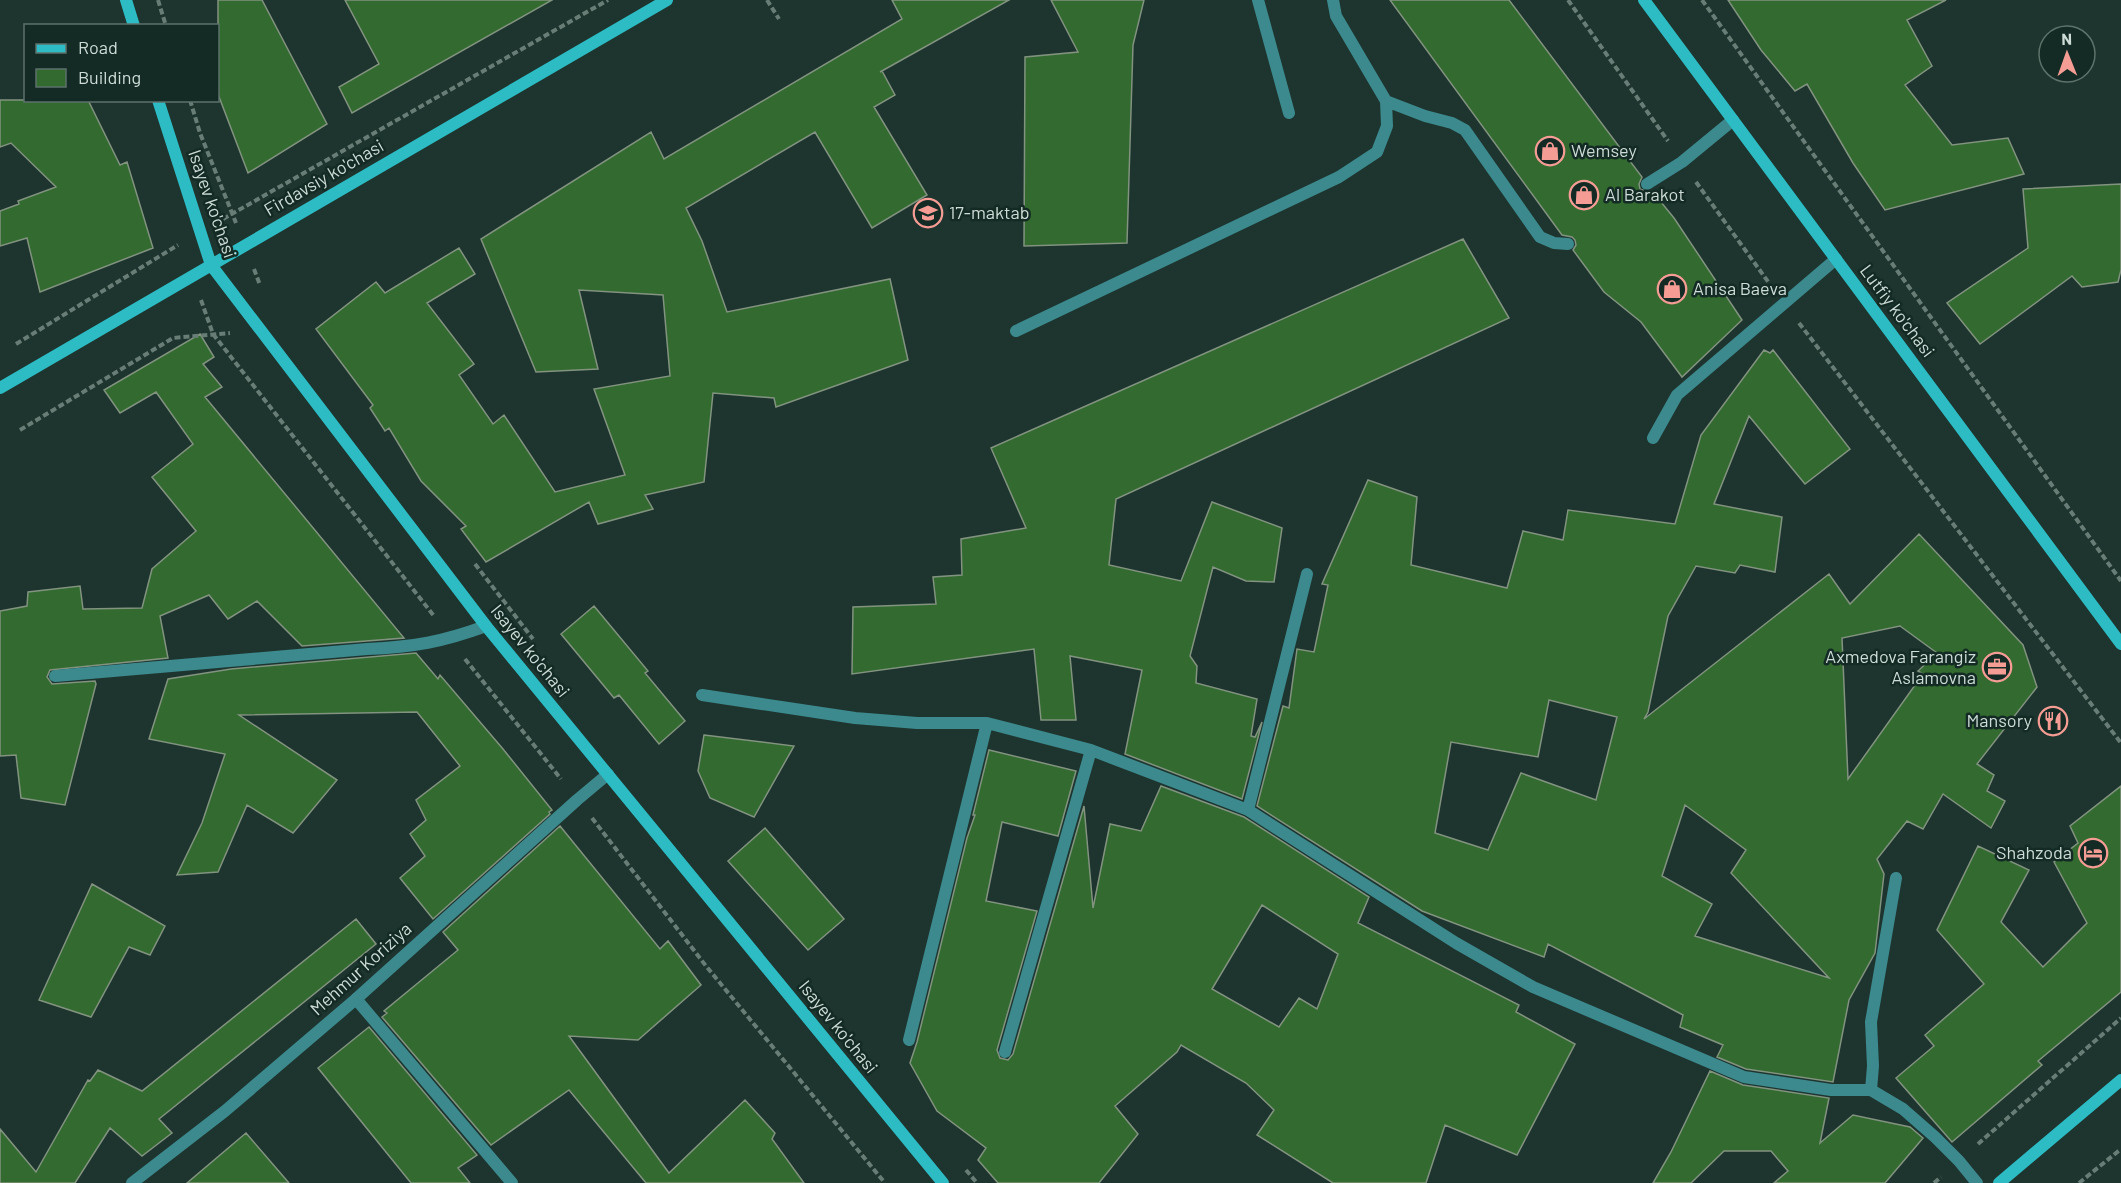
<svg xmlns="http://www.w3.org/2000/svg" width="2121" height="1183" font-family="Barlow,sans-serif">
  <style>
    .building { fill: #326a2f; stroke: #829380; stroke-width: 1.5; fill-rule: evenodd }
    .lines { fill: none; stroke-linecap: round; stroke-linejoin: round }
    .path { stroke: #697d77; stroke-width: 4; stroke-dasharray: 6 3; stroke-linecap: butt }
    .service { stroke: #3c898e; stroke-width: 12 }
    .minor { stroke: #3c898e; stroke-width: 12 }
    .secondary { stroke: #2dbbc4; stroke-width: 12 }
    .labels { text-anchor: middle; stroke-width: 5; stroke-linejoin: round; paint-order: stroke }
    .poi-label { font-size: 18px; fill: #cedcd7; stroke: #132b24; text-anchor: start }
    .street-label { font-size: 18px; fill: #cedcd7; stroke: #132b24 }
  </style>
  <rect width="100%" height="100%" fill="#1d352e"/>
  <path class="building" d="M 218,0 L 262,0 L 327,124 L 248,173 L 218,94 Z
    M 345,0 L 552,0 L 352,113 L 339,87 L 379,64 Z
    M 892,0 L 1009,0 L 880,72 L 882,71 L 895,95 L 874,107 L 927,195 L 872,228 L 815,132 L 686,208 L 702,241 L 727,312 L 890,279 L 908,360 L 776,407 L 774,398 L 713,393 L 704,482 L 645,495 L 653,509 L 598,524 L 589,502 L 486,562 L 461,529 L 466,526 L 421,481 L 389,428 L 385,431 L 370,408 L 373,405 L 316,329 L 376,282 L 385,293 L 459,248 L 475,274 L 427,303 L 474,364 L 459,375 L 493,424 L 504,415 L 555,492 L 625,475 L 594,389 L 670,376 L 663,295 L 579,290 L 598,369 L 536,372 L 481,239 L 651,132 L 664,159 L 902,19 Z
    M 1051,0 L 1144,0 L 1133,45 L 1127,243 L 1024,246 L 1025,57 L 1078,52 Z
    M 1390,0 L 1509,0 L 1642,177 L 1639,184 L 1640,189 L 1647,192 L 1652,191 L 1674,218 L 1742,320 L 1682,377 L 1641,322 L 1604,292 L 1573,250 L 1576,245 L 1575,240 L 1572,237 L 1562,235 Z
    M 1728,0 L 1946,0 L 1907,20 L 1932,66 L 1905,85 L 1952,145 L 2008,138 L 2024,174 L 1885,210 L 1853,163 L 1807,84 L 1795,91 L 1761,50 Z
    M 0,100 L 88,100 L 120,165 L 127,162 L 153,248 L 40,292 L 27,238 L 0,246 L 0,211 L 19,204 L 18,201 L 56,187 L 11,143 L 0,147 Z
    M 2121,184 L 2121,270 L 2118,282 L 2082,287 L 2072,276 L 1980,344 L 1947,303 L 2028,248 L 2023,189 Z
    M 1463,239 L 1509,318 L 1116,499 L 1109,565 L 1181,581 L 1212,502 L 1282,528 L 1274,582 L 1246,581 L 1213,567 L 1190,656 L 1197,666 L 1196,683 L 1257,699 L 1251,736 L 1255,737 L 1262,722 L 1242,799 L 1125,754 L 1142,670 L 1070,656 L 1076,720 L 1041,720 L 1034,649 L 852,674 L 853,607 L 936,604 L 933,577 L 962,575 L 961,539 L 1026,528 L 991,448 Z
    M 200,334 L 214,357 L 203,364 L 222,387 L 205,397 L 404,638 L 302,646 L 257,601 L 228,619 L 209,595 L 160,616 L 168,658 L 50,670 L 47,677 L 52,684 L 95,681 L 96,684 L 65,805 L 21,798 L 16,755 L 0,756 L 0,611 L 27,606 L 28,592 L 80,586 L 83,609 L 142,608 L 152,569 L 196,531 L 152,477 L 193,444 L 156,392 L 120,413 L 104,390 Z
    M 1764,350 L 1770,353 L 1773,350 L 1850,449 L 1805,484 L 1749,416 L 1714,504 L 1782,517 L 1775,572 L 1740,565 L 1735,573 L 1696,566 L 1668,616 L 1648,712 L 1644,719 L 1829,574 L 1850,604 L 1919,534 L 2023,645 L 2037,687 L 1977,764 L 1994,775 L 1987,791 L 2005,801 L 1991,828 L 1943,794 L 1923,829 L 1907,821 L 1877,859 L 1884,874 L 1875,953 L 1849,1000 L 1833,1082 L 1746,1069 L 1717,1057 L 1723,1045 L 1680,1027 L 1683,1015 L 1548,944 L 1544,957 L 1422,911 L 1257,806 L 1283,706 L 1289,708 L 1297,649 L 1314,652 L 1328,585 L 1322,584 L 1368,480 L 1417,497 L 1411,565 L 1507,588 L 1523,531 L 1563,540 L 1568,510 L 1675,524 L 1701,435 ZM 1900,626 L 1937,653 L 1918,671 L 1923,674 L 1848,779 L 1842,638 ZM 1549,700 L 1617,717 L 1596,800 L 1521,773 L 1488,850 L 1435,833 L 1451,742 L 1538,757 ZM 1685,805 L 1746,850 L 1731,873 L 1829,978 L 1695,936 L 1712,904 L 1662,876 Z
    M 594,606 L 648,671 L 645,673 L 685,721 L 659,744 L 619,695 L 614,698 L 561,634 Z
    M 416,653 L 438,679 L 440,675 L 503,749 L 552,810 L 549,812 L 550,814 L 433,919 L 400,878 L 425,856 L 410,834 L 426,820 L 416,800 L 460,766 L 417,712 L 239,715 L 337,780 L 293,833 L 247,805 L 218,872 L 177,875 L 202,823 L 225,754 L 149,739 L 168,679 L 231,669 Z
    M 704,735 L 794,746 L 754,817 L 710,798 L 698,771 Z
    M 989,750 L 1076,771 L 1058,836 L 1002,822 L 986,901 L 1037,911 L 997,1050 L 1000,1058 L 1008,1060 L 1013,1054 L 1084,806 L 1093,908 L 1110,824 L 1141,831 L 1161,786 L 1244,817 L 1369,897 L 1358,923 L 1519,1005 L 1516,1012 L 1575,1044 L 1517,1155 L 1445,1125 L 1426,1183 L 1333,1183 L 1257,1135 L 1274,1110 L 1246,1083 L 1181,1045 L 1177,1052 L 1115,1106 L 1138,1134 L 1099,1183 L 998,1183 L 978,1160 L 986,1148 L 937,1111 L 910,1063 L 917,1042 L 967,838 L 975,815 L 973,815 ZM 1262,905 L 1338,954 L 1317,1009 L 1299,998 L 1279,1027 L 1212,989 Z
    M 2121,786 L 2121,992 L 2038,1061 L 2042,1065 L 1952,1142 L 1896,1078 L 1934,1046 L 1925,1035 L 1984,984 L 1937,930 L 1978,846 L 2029,870 L 2001,922 L 2043,967 L 2087,923 L 2054,862 L 2078,843 L 2070,826 Z
    M 560,826 L 660,949 L 668,941 L 701,985 L 638,1040 L 569,1036 L 669,1173 L 745,1100 L 775,1133 L 772,1139 L 804,1183 L 646,1183 L 569,1090 L 491,1145 L 382,1017 L 387,1013 L 384,1011 L 458,950 L 443,932 Z
    M 765,828 L 844,919 L 808,950 L 728,861 Z
    M 92,884 L 165,926 L 150,955 L 129,947 L 91,1017 L 39,1000 Z
    M 356,919 L 376,944 L 159,1119 L 172,1133 L 142,1156 L 110,1128 L 75,1183 L 0,1183 L 0,1129 L 36,1172 L 88,1080 L 90,1081 L 98,1070 L 142,1091 Z
    M 369,1027 L 477,1155 L 458,1168 L 470,1183 L 411,1183 L 318,1068 Z
    M 1710,1071 L 1743,1085 L 1829,1098 L 1820,1143 L 1853,1115 L 1910,1127 L 1923,1138 L 1885,1183 L 1774,1183 L 1788,1171 L 1771,1151 L 1724,1151 L 1691,1183 L 1653,1183 L 1671,1152 Z
    M 246,1133 L 289,1183 L 187,1183 Z"/>
  <g class="lines">
    <path class="path" d="M 158,0 L 166,26
      M 767,0 L 779,19
      M 1568,0 L 1668,141
      M 1702,0 L 2121,581
      M 190,100 L 200,133 L 236,223
      M 1696,182 L 1769,283
      M 223,219 L 608,0
      M 254,269 L 260,285
      M 201,300 L 213,334 L 434,616
      M 1799,323 L 2121,743
      M 16,344 L 178,245
      M 20,430 L 173,338 L 230,333
      M 475,564 L 533,639
      M 465,659 L 561,779
      M 592,818 L 706,966 L 885,1183
      M 1978,1144 L 2121,1018
      M 966,1170 L 977,1183
      M 1934,1183 L 1941,1177
      M 2079,1183 L 2121,1149"/>
    <path class="service" d="M 1258,0 L 1289,113
      M 1386,101 L 1425,116 L 1452,123 L 1465,130 L 1540,237 L 1554,243 L 1568,244
      M 1647,184 L 1682,162 L 1733,120
      M 1016,331 L 1339,177 L 1377,152 L 1387,126 L 1386,101 L 1336,16 L 1333,0
      M 1653,438 L 1677,395 L 1836,259
      M 55,676 L 367,649 C 414,647 442,642 486,626
      M 702,695 L 855,718 L 917,723 L 987,723 L 1091,750 L 1248,810 L 1456,943 L 1533,987 L 1744,1077 L 1831,1090 L 1871,1090 L 1903,1109 L 1935,1137 L 1959,1161 L 1977,1183
      M 1248,810 L 1307,574
      M 356,999 L 512,1183
      M 909,1040 L 987,723
      M 1005,1052 L 1091,750
      M 1871,1090 L 1873,1066 L 1871,1022 L 1896,878"/>
    <path class="minor" d="M 132,1183 L 225,1111 L 356,999 L 577,800 L 608,774"/>
    <path class="secondary" d="M 126,0 L 134,26
      M 1644,0 L 2121,644
      M 158,100 L 211,265 L 486,626 L 943,1183
      M 0,388 L 667,0
      M 1999,1183 L 2121,1080"/>
  </g>
  <defs>
    <g id="shop-ring" transform="scale(1.5)"><circle r="9.5" fill="#132b24" stroke="#f59c94" stroke-width="1.5"/><path d="M-5-2.5h2.3a2.7 3.5 0 0 1 5.4 0H5L5.5 6h-11ZM-1.5-2.5h3a1.5 2.3 0 0 0-3 0Z" fill="#f59c94"/></g>
    <g id="school-ring" transform="scale(1.5)"><circle r="9.5" fill="#132b24" stroke="#f59c94" stroke-width="1.5"/><path d="M0-5L7-2L0 1L-7-2ZM-4 1L0 2.5L4 1V4Q0 6-4 4Z" fill="#f59c94"/></g>
    <g id="office-ring" transform="scale(1.5)"><circle r="9.5" fill="#132b24" stroke="#f59c94" stroke-width="1.5"/><path d="M-6-3h4V-5.5h4V-3h4V5H-6ZM-1-4.5V-3h2v-1.5ZM-6 0V1H6V0Z" fill="#f59c94"/></g>
    <g id="restaurant-ring" transform="scale(1.5)"><circle r="9.5" fill="#132b24" stroke="#f59c94" stroke-width="1.5"/><path d="M-5-6h1v4h1v-4h1v4h1v-4h1v5L-1.5 .5V6h-2V.5L-5-1ZM5-6V6H3V1.5H1.5Q1.5-4 5-6Z" fill="#f59c94"/></g>
    <g id="hotel-ring" transform="scale(1.5)"><circle r="9.5" fill="#132b24" stroke="#f59c94" stroke-width="1.5"/><path d="M-6-4.5h1.5V1H6V5H4.5V3h-9V5H-6ZM-4 0a1.8 1.8 0 1 1 3.6 0ZM.5 0V-2.5h3Q6-2.5 6 0Z" fill="#f59c94"/></g>
  </defs>
  <g fill-rule="evenodd">
    <use href="#shop-ring" x="1550" y="151"/>
    <use href="#shop-ring" x="1584" y="195"/>
    <use href="#school-ring" x="928" y="213"/>
    <use href="#shop-ring" x="1672" y="289"/>
    <use href="#office-ring" x="1997" y="667"/>
    <use href="#restaurant-ring" x="2053" y="721"/>
    <use href="#hotel-ring" x="2093" y="853"/>
  </g>
  <g class="labels">
    <g class="poi-label">
      <text x="1571" y="157">Wemsey</text>
      <text x="1605" y="201">Al Barakot</text>
      <text x="949" y="219">17-maktab</text>
      <text x="1693" y="295">Anisa Baeva</text>
      <text x="1976" y="663" text-anchor="end">Axmedova Farangiz<tspan x="1976" dy="21">Aslamovna</tspan></text>
      <text x="2032" y="727" text-anchor="end">Mansory</text>
      <text x="2072" y="859" text-anchor="end">Shahzoda</text>
    </g>
    <g class="street-label">
      <text transform="translate(324 178) rotate(-30)" y="6">Firdavsiy ko'chasi</text>
      <text transform="translate(212 204) rotate(71)" y="6">Isayev ko'chasi</text>
      <text transform="translate(1897 311) rotate(53)" y="6">Lutfiy ko'chasi</text>
      <text transform="translate(530 651) rotate(51)" y="6">Isayev ko'chasi</text>
      <text transform="translate(361 969) rotate(-42)" y="6">Mehmur Koriziya</text>
      <text transform="translate(838 1027) rotate(51)" y="6">Isayev ko'chasi</text>
    </g>
  </g>
  <rect x="24" y="24" width="195" height="78" fill="#132b24" stroke="#5e726c" stroke-width="1.5"/>
  <rect x="36" y="44" width="30" height="9" fill="#2dbbc4" stroke="#5e726c" stroke-width="1.5"/>
  <text x="78" y="54" font-size="18" fill="#cedcd7">Road</text>
  <rect x="36" y="69" width="30" height="18" fill="#326a2f" stroke="#5e726c" stroke-width="1.5"/>
  <text x="78" y="84" font-size="18" fill="#cedcd7">Building</text>
  <g transform="translate(2067 54) rotate(359)"><circle r="28" fill="#132b24" stroke="#5e726c" stroke-width="1.5"/>
  <path d="M0-4.5L10 22L0 15L-10 22Z" fill="#f59c94"/>
  <text y="-9" font-size="16" font-weight="bold" text-anchor="middle" fill="#cedcd7">N</text>
  </g>
</svg>
